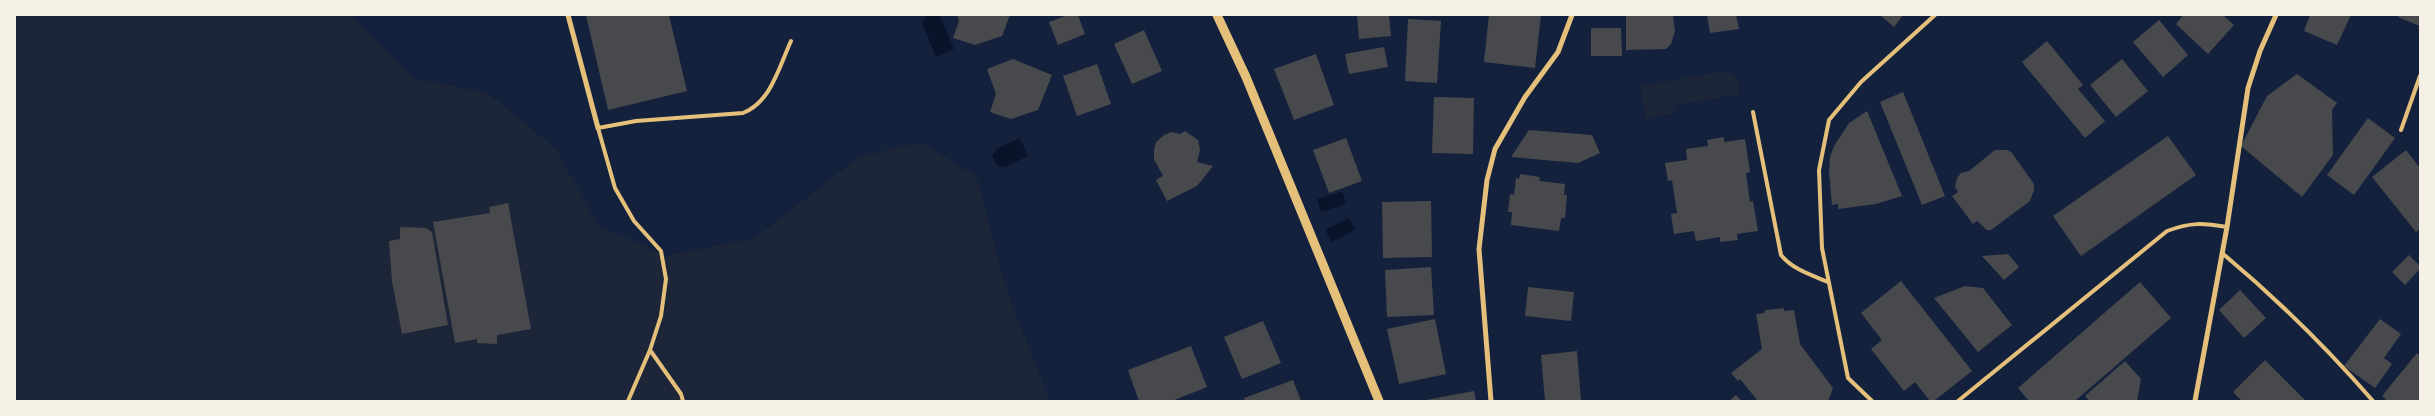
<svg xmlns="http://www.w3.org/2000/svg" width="2435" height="416" font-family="Ubuntu,sans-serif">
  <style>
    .green { fill: #1d2539 }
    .water { fill: #0b132b }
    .building { fill: #48494c }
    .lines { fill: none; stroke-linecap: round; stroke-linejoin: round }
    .service { stroke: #e5c07b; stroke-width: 4 }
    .minor { stroke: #e5c07b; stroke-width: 5 }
    .tertiary { stroke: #e5c07b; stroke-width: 9 }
  </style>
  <rect width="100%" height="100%" fill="#14213d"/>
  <path class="green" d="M 15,15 L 351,15 L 414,78 L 488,93 L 557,150 L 597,225 L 666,256 L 755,238 L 859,157 L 921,142 L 976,176 L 1009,298 L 1050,401 L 15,401 Z
    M 1726,71 L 1737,77 L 1739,94 L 1673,106 L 1674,113 L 1646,118 L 1640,86 Z"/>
  <path class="water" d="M 927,15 L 940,16 L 954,49 L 936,57 L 922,24 Z
    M 1020,138 L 1028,156 L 1005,167 L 997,166 L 992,156 L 998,148 Z
    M 1342,192 L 1346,204 L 1321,212 L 1317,199 Z
    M 1349,218 L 1355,230 L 1332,242 L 1325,230 Z"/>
  <path class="building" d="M 586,15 L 669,15 L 687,91 L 608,110 Z
    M 957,15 L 1010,15 L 1002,36 L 975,45 L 953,38 L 959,21 Z
    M 1068,15 L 1078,15 L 1085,34 L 1058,45 L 1049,22 Z
    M 1357,15 L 1389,15 L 1391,36 L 1359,39 Z
    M 1489,15 L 1541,15 L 1535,68 L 1484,62 Z
    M 1626,15 L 1673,15 L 1675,31 L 1671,44 L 1666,49 L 1626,50 Z
    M 1707,15 L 1736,15 L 1739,29 L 1710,33 Z
    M 1880,15 L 1903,15 L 1894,27 Z
    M 2183,15 L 2223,15 L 2234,25 L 2208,54 L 2176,24 Z
    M 2310,15 L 2351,15 L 2337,45 L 2304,31 Z
    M 2399,15 L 2420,15 L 2420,26 L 2398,17 Z
    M 1408,19 L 1441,21 L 1437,83 L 1405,81 Z
    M 2159,20 L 2188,55 L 2163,77 L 2133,42 Z
    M 1591,28 L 1621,28 L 1622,56 L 1591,56 Z
    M 1144,30 L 1162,71 L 1132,84 L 1114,44 Z
    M 2047,41 L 2083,85 L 2078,89 L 2105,121 L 2085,138 L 2022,62 Z
    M 1384,47 L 1388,67 L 1349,74 L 1345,54 Z
    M 1316,54 L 1334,105 L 1294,120 L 1274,69 Z
    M 1013,59 L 1052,75 L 1038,110 L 1011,119 L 990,112 L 996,94 L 987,69 Z
    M 2122,59 L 2148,91 L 2116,117 L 2090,85 Z
    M 1097,64 L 1111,104 L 1077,116 L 1063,76 Z
    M 2297,74 L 2337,103 L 2332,110 L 2333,155 L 2302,197 L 2241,146 L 2267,96 Z
    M 1903,92 L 1945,196 L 1922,205 L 1880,102 Z
    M 1434,97 L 1474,98 L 1473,154 L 1432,153 Z
    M 1867,111 L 1902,196 L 1876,204 L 1838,209 L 1838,204 L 1832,205 L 1829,172 L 1830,157 L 1834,146 L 1849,123 Z
    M 2368,118 L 2395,138 L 2354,195 L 2327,175 Z
    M 1529,130 L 1592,135 L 1600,153 L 1578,163 L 1511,157 Z
    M 1185,131 L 1198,140 L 1200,150 L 1197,162 L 1213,166 L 1197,186 L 1167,201 L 1156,180 L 1163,176 L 1154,159 L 1154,150 L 1156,142 L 1164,135 L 1172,132 L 1180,134 Z
    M 2168,136 L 2196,175 L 2081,256 L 2053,216 Z
    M 1724,137 L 1724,142 L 1745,139 L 1750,172 L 1746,173 L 1750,202 L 1753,201 L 1758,231 L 1737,234 L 1738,240 L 1720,242 L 1720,237 L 1696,241 L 1694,231 L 1674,234 L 1671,214 L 1677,213 L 1672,180 L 1668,181 L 1665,163 L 1687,160 L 1686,149 L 1708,146 L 1707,140 Z
    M 1346,138 L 1362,181 L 1329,193 L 1313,150 Z
    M 1995,150 L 2008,150 L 2012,153 L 2034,184 L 2034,190 L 2030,201 L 1991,230 L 1987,230 L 1977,221 L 1973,224 L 1952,196 L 1958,192 L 1955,187 L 1957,178 L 1961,173 L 1969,171 Z
    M 2406,150 L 2420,168 L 2420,229 L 2416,232 L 2372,177 Z
    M 1520,174 L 1540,177 L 1539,181 L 1565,184 L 1564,195 L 1567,195 L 1565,218 L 1561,218 L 1559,231 L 1511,225 L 1512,212 L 1508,212 L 1510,194 L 1514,195 L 1516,178 L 1519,179 Z
    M 1431,201 L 1432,257 L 1383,258 L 1382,202 Z
    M 508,203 L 531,329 L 497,335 L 497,344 L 477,343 L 477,339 L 455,343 L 433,222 L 490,213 L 489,207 Z
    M 400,227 L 426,228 L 432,232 L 448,325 L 402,334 L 392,281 L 389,241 L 400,239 Z
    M 2008,254 L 2019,267 L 2004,280 L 1982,256 Z
    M 2409,255 L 2420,266 L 2420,269 L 2405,285 L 2392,272 Z
    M 1431,267 L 1434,315 L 1387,317 L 1385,270 Z
    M 1901,281 L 1972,371 L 1934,401 L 1930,401 L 1915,382 L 1904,391 L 1871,349 L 1882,340 L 1861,313 Z
    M 2140,282 L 2171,318 L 2075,401 L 2029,401 L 2018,388 Z
    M 1965,286 L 1983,288 L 2012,325 L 1978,352 L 1934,298 Z
    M 1528,287 L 1574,292 L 1571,321 L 1525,316 Z
    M 2240,290 L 2266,318 L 2244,338 L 2219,310 Z
    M 1784,308 L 1784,311 L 1794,310 L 1800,344 L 1833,388 L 1828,401 L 1758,401 L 1740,379 L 1738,381 L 1731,373 L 1762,349 L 1756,314 L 1765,313 L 1765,310 Z
    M 1435,319 L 1446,374 L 1399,384 L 1387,329 Z
    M 2380,319 L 2401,334 L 2384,358 L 2392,364 L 2375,388 L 2344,366 Z
    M 1263,321 L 1281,363 L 1242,379 L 1224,337 Z
    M 1191,346 L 1207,387 L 1172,401 L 1139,401 L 1128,370 Z
    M 1577,351 L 1581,400 L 1545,401 L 1541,355 Z
    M 2417,353 L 2420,356 L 2420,401 L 2388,401 L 2382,396 Z
    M 2265,360 L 2306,401 L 2242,401 L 2233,392 Z
    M 2125,361 L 2141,379 L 2137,401 L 2089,401 L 2085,396 Z
    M 1293,380 L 1301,401 L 1245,401 L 1244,398 Z
    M 1474,391 L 1476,401 L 1426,401 L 1426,400 Z
    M 1736,395 L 1742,401 L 1729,401 Z"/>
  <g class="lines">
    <path class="service" d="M 1753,112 L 1781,255 C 1792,269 1811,275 1828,282
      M 2401,130 L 2420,76
      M 2222,253 C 2276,298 2327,348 2373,401
      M 628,401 L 650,350
      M 683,401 L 681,394 L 650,350 L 661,316 L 666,279 L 661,251 L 634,221 L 615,188 L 598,128 L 636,121 L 743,113 C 771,102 779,67 791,41
      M 1872,401 L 1848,378 L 1822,248 L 1819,170 L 1829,120 L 1861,82 L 1935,15
      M 1958,401 L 2167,231 C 2191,222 2203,223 2227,227"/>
    <path class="minor" d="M 568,15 L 598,128
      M 1491,401 L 1479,249 L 1487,180 L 1495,149 L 1525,97 L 1558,52 L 1572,15
      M 2195,401 L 2227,227 L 2248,88 L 2260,51 L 2276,15"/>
    <path class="tertiary" d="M 1217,15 L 1246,77 L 1379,401"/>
  </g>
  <rect width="2435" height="416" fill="none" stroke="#f6f1e7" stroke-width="32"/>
</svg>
